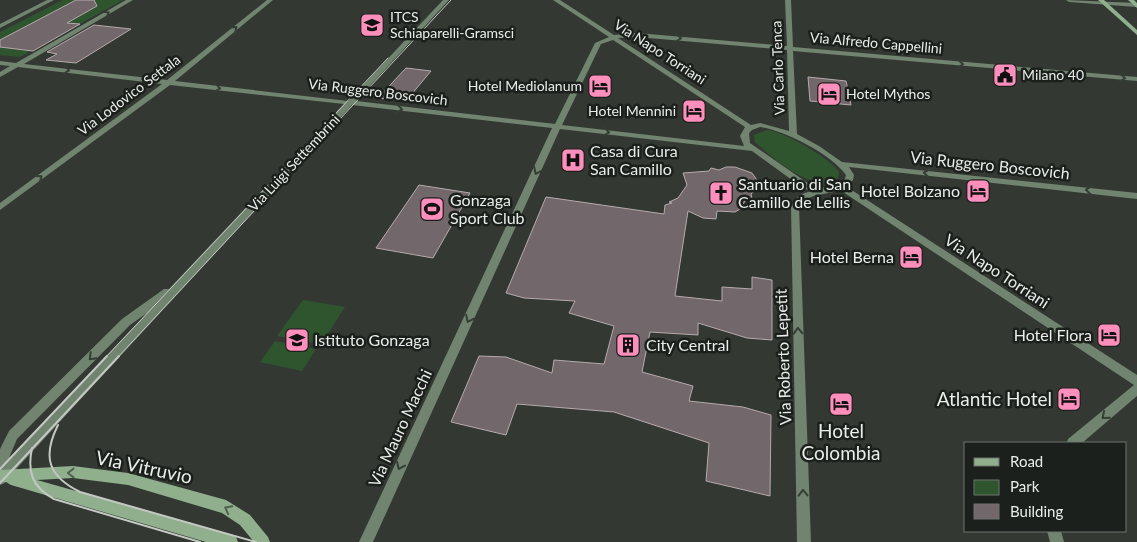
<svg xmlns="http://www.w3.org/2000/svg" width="1137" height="542" font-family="Lato,sans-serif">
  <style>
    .green { fill: #2f552f }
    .building { fill: #72676b; stroke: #b7aaae }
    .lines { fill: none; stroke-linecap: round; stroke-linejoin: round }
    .street { fill: #70846f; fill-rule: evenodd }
    .secondary { fill: #8faf8d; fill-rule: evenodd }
    .tram-far1 { stroke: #c4c8c3; stroke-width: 1 }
    .tram { stroke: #c4c8c3; stroke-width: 2 }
    .oneway { stroke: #353e35 }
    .oneway2 { stroke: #50604f }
    .labels { text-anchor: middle; stroke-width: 5; stroke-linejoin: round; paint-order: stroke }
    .far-poi-label { font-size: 14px; fill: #e9ede9; stroke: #1c201c; text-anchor: start }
    .far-street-label { font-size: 14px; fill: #e9ede9; stroke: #1c201c }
    .poi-label { font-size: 16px; fill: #e9ede9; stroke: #1c201c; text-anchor: start }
    .street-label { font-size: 16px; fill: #e9ede9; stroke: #1c201c }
    .near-poi-label { font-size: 19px; fill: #e9ede9; stroke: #1c201c; text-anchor: end }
    .near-street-label { font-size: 19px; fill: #e9ede9; stroke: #1c201c }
  </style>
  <rect width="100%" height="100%" fill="#333932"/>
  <path class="green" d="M 63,0 L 123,0 L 20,57 L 0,55 L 0,32 Z
    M 767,130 C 783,131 831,159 839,172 L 838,178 C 817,197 771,157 755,142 L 754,135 Z
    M 303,300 L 345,307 L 321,344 L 277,336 Z
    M 275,341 L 316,349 L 302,371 L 260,362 Z"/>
  <path class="building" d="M 76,0 L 94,0 L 97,6 L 67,23 L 80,24 L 33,51 L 0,47 L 0,40 Z
    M 94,25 L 131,29 L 76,63 L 46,60 L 57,54 L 47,52 Z
    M 406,68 L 431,71 L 406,101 L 378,98 Z
    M 808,77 L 846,81 L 851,105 L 810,101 Z
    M 726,167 L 735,167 L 752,173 L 757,180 L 756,190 L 751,194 L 752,198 L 745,201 L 740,209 L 735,212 L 717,211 L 716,219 L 703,218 L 688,211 L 675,296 L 722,301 L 722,287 L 752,289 L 752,277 L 772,280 L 772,340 L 747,338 L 698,323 L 698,335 L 650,332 L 642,372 L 693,386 L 689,401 L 743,407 L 771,415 L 770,496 L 706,481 L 709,443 L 614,412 L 517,404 L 506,435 L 451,422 L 479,356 L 506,357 L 552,373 L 554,360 L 604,364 L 614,326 L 569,313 L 575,301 L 524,298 L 506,293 L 546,197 L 664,214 L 665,205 L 672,203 L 669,202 L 678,198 L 687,185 L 683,173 L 709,171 L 711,168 L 719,170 Z
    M 419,185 L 470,193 L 433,258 L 376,248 Z"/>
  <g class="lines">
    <path class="street" d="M 47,0 L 54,0 L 0,28 L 0,24 Z
      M 126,0 L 133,0 L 24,64 L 167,80 L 267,0 L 273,0 L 175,81 L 348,101 L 443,0 L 449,0 L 356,101 L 555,124 L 595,43 L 609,37 L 553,0 L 560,0 L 614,35 L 637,33 L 787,46 L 785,0 L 791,0 L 793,47 L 1137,77 L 1137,81 L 793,51 L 797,134 L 819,146 L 842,162 L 1137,193 L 1137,199 L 849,167 L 854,175 L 853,180 L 847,187 L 1137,375 L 1137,396 L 1082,443 L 1067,443 L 1068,439 L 1134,385 L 840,190 C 824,196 811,192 799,206 L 811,542 L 797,542 L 791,206 L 799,195 L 811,191 L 803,188 L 752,151 L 560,129 L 373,542 L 359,542 L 552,128 L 352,105 L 6,480 L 5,483 L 0,485 L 0,449 L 9,431 L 122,319 L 164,289 L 169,289 L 344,104 L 170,85 L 0,210 L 0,203 L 162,84 L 18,67 L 0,77 L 0,72 L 10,66 L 0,65 L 0,61 L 16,63 ZM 637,37 L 787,50 L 789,131 L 760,123 L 751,125 L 618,38 ZM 613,40 L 745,127 L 740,136 L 744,146 L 562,125 L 601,44 ZM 760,127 C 785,131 831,154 846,175 L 845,179 C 834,189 822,190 809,184 L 750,143 L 749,133 L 752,130 ZM 147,313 L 9,458 L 17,439 L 130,325 Z
      M 1066,0 L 1137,3 L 1137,7 L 1069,2 Z
      M 1047,531 L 1061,531 L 1064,542 L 1050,542 Z"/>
    <path class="secondary" d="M 1098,0 L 1104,0 L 1137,30 L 1137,35 Z
      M 1128,0 L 1134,0 L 1137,3 L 1137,8 Z
      M 73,466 L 128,473 L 226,500 L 250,515 L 268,537 L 270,542 L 254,542 L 240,525 L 222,513 L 128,485 L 73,478 L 37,480 L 231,535 L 236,537 L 238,542 L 206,542 L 11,485 L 6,482 L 0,482 L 0,470 Z"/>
    <path class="tram-far1" d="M 106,357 L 388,58
      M 118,357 L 451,0"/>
    <path class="tram" d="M 58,425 C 42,457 48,476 80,492 L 256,542
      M 32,448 C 27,472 32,487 54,499 L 200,542
      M 0,469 L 107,356
      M 0,483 L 119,356"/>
  </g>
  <defs><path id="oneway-chevron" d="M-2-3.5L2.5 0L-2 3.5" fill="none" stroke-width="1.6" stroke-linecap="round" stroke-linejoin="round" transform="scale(1.25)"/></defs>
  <g class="oneway">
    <use href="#oneway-chevron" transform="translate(106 14) rotate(-30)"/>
    <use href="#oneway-chevron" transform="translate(234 29) rotate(-39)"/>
    <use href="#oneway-chevron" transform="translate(678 38) rotate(5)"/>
    <use href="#oneway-chevron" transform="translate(960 64) rotate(5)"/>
    <use href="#oneway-chevron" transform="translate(66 70) rotate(7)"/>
    <use href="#oneway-chevron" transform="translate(1122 78) rotate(5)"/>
    <use href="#oneway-chevron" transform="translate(217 88) rotate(7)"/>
    <use href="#oneway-chevron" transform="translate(399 109) rotate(7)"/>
    <use href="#oneway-chevron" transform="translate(606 132) rotate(7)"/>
    <use href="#oneway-chevron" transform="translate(537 171) rotate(115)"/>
    <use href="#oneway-chevron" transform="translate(927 173) rotate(-174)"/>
    <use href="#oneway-chevron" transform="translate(39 178) rotate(-36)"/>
    <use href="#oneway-chevron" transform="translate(1089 190) rotate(-174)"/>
    <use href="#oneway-chevron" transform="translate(469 319) rotate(115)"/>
    <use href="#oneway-chevron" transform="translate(798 331) rotate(-92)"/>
    <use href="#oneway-chevron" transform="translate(92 357) rotate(135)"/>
    <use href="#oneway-chevron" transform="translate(1105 416) rotate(140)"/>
    <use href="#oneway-chevron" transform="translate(400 466) rotate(115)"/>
    <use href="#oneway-chevron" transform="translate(803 493) rotate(-92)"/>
  </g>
  <g class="oneway2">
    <use href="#oneway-chevron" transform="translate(71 473) rotate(180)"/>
    <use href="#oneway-chevron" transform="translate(228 509) rotate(-152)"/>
  </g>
  <defs>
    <g id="school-square" transform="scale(1.25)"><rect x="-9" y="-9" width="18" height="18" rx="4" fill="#fe8ebb" stroke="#1c201c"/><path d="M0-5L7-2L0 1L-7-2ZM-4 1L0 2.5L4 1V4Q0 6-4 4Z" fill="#111"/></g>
    <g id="civic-square" transform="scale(1.25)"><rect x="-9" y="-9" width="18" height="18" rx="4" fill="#fe8ebb" stroke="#1c201c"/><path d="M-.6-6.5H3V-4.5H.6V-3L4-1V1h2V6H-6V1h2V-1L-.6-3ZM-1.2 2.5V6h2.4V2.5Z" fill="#111"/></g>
    <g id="hotel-square" transform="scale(1.25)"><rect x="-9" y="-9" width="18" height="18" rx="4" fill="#fe8ebb" stroke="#1c201c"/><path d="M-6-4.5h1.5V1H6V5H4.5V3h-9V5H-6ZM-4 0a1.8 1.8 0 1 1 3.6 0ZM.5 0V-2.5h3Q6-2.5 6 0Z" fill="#111"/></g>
    <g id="hospital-square" transform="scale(1.25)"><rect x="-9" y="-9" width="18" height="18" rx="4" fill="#fe8ebb" stroke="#1c201c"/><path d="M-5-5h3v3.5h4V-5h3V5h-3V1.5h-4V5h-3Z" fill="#111"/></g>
    <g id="church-square" transform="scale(1.25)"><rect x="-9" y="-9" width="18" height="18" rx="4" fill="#fe8ebb" stroke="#1c201c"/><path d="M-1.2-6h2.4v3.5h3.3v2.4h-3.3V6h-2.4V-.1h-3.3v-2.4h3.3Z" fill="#111"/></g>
    <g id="stadium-square" transform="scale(1.25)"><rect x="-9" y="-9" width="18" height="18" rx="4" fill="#fe8ebb" stroke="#1c201c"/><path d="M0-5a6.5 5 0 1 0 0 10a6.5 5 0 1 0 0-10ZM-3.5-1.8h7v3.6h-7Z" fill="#111"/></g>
    <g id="building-square" transform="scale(1.25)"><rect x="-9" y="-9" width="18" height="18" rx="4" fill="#fe8ebb" stroke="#1c201c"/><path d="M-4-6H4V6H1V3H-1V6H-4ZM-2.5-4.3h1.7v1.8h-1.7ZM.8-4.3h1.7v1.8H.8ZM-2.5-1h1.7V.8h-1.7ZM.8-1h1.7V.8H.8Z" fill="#111"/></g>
  </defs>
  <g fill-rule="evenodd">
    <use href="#school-square" x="372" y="25"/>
    <use href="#civic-square" x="1005" y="75"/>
    <use href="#hotel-square" x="600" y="86"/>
    <use href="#hotel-square" x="829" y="94"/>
    <use href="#hotel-square" x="694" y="111"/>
    <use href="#hospital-square" x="573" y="160"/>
    <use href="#hotel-square" x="978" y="191"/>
    <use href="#church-square" x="721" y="193"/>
    <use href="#stadium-square" x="432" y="209"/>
    <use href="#hotel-square" x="911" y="257"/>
    <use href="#hotel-square" x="1109" y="335"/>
    <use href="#school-square" x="297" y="340"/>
    <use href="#building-square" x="628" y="345"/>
    <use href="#hotel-square" x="1069" y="399"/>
    <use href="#hotel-square" x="841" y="404"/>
  </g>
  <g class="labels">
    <g class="far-poi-label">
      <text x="390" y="22">ITCS<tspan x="390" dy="16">Schiaparelli-Gramsci</tspan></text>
      <text x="1022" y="80">Milano 40</text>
      <text x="582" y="91" text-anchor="end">Hotel Mediolanum</text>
      <text x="846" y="99">Hotel Mythos</text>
      <text x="676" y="116" text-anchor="end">Hotel Mennini</text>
    </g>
    <g class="far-street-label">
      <text transform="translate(876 43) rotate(5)" y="5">Via Alfredo Cappellini</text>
      <text transform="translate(660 52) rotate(33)" y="5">Via Napo Torriani</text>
      <text transform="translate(778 68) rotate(-92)" y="5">Via Carlo Tenca</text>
      <text transform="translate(378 92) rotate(7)" y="5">Via Ruggero Boscovich</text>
      <text transform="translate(129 95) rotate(-37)" y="5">Via Lodovico Settala</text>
      <text transform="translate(294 163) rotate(-47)" y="5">Via Luigi Settembrini</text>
    </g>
    <g class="poi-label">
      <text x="590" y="157">Casa di Cura<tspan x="590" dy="18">San Camillo</tspan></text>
      <text x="738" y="190">Santuario di San<tspan x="738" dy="18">Camillo de Lellis</tspan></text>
      <text x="960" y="197" text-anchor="end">Hotel Bolzano</text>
      <text x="450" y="206">Gonzaga<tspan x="450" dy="18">Sport Club</tspan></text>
      <text x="894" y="263" text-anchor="end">Hotel Berna</text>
      <text x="1092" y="341" text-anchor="end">Hotel Flora</text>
      <text x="314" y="346">Istituto Gonzaga</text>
      <text x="646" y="351">City Central</text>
    </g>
    <g class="street-label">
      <text transform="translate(990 165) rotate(6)" y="6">Via Ruggero Boscovich</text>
      <text transform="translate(997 271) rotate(33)" y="6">Via Napo Torriani</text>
      <text transform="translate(783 357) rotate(-92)" y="6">Via Roberto Lepetit</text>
      <text transform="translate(400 428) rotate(-65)" y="6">Via Mauro Macchi</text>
    </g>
    <g class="near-poi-label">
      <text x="1052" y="406">Atlantic Hotel</text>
      <text x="841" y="438" text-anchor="middle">Hotel<tspan x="841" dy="22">Colombia</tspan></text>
    </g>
    <g class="near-street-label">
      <text transform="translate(144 467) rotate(12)" y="7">Via Vitruvio</text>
    </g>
  </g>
  <rect x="964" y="442" width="162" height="90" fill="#1c201c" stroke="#6e726e"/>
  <rect x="974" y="458" width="25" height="8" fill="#8faf8d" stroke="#6e726e"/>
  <text x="1010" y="467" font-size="15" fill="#e9ede9">Road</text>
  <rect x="974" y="480" width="25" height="15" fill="#2f552f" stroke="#6e726e"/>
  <text x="1010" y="492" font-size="15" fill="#e9ede9">Park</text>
  <rect x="974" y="504" width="25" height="15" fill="#72676b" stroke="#6e726e"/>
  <text x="1010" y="517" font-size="15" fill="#e9ede9">Building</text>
</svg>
